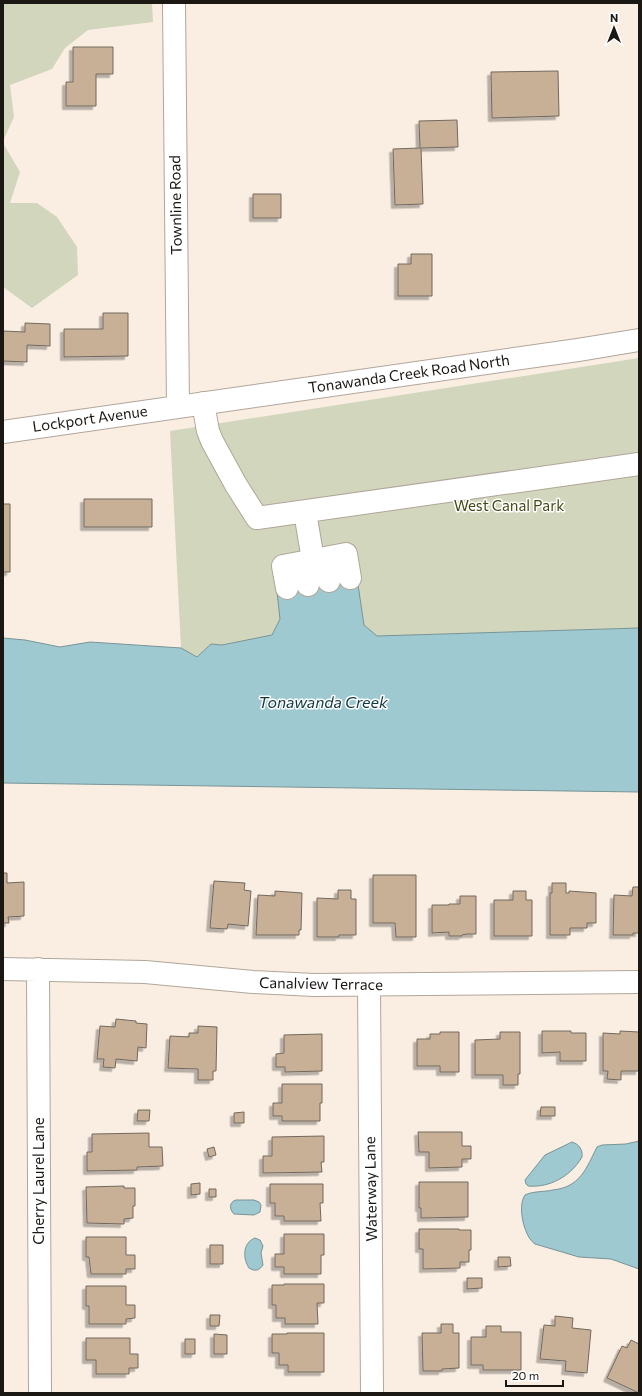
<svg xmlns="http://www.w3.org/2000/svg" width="642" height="1396" font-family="Commissioner,sans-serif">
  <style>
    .green { fill: #d2d6bc }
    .water { fill: #9fc9d0; stroke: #779497 }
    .building { fill: #c8b096; stroke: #72685e; filter: url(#shadow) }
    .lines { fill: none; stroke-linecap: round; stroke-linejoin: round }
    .minor-casing { stroke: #b1a69a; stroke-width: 24 }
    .minor { stroke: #fff; stroke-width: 22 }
    .labels { text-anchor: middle; stroke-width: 3; stroke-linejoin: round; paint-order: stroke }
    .street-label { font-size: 15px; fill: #1b1713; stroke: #fff }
    .park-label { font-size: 15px; fill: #454913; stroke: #fff }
    .water-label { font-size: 16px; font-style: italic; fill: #10383e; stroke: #fff }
  </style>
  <defs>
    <filter id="shadow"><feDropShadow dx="-3.5" dy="3.5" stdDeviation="0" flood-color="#0004"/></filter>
  </defs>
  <rect width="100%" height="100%" fill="#faeee2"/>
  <path class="green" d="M 3,3 L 152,3 L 153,22 L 88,30 L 65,48 L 52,69 L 10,85 L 14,117 L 3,141 Z
    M 3,143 L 20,172 L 10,203 L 37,203 L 57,217 L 77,247 L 78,275 L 32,308 L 3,287 Z
    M 639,358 L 639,628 L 377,636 L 364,625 L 357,579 L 280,619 L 272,635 L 222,645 L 211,644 L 197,657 L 181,648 L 170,431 Z"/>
  <path class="water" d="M 357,578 L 364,625 L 377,636 L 639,628 L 639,792 L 3,783 L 3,638 L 25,640 L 60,647 L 90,642 L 181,648 L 197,657 L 211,644 L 222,645 L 272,635 L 280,619 L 277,592 Z
    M 639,1141 L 639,1269 L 611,1259 L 579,1257 L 535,1244 C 524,1237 517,1206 525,1195 C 533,1191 544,1192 553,1190 C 580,1187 586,1169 597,1147 L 602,1145 L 626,1144 Z
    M 572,1142 C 579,1144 583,1150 582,1157 C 571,1176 550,1188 528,1186 L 526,1184 L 525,1180 L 545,1155 Z
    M 236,1200 L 254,1200 L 259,1202 L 261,1205 L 260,1212 L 254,1215 L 234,1214 C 229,1209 229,1202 236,1200 Z
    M 255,1238 L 260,1240 L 263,1246 L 261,1253 L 263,1265 C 260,1270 255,1272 249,1268 C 243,1259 242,1243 255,1238 Z"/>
  <path class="building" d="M 73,47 L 113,47 L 113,74 L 96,74 L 96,106 L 66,106 L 66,82 L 73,82 Z
    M 558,71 L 559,116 L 492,118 L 491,72 Z
    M 457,120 L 458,147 L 421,148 L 423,204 L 395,205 L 393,149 L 420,148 L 419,121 Z
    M 253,194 L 281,194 L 281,218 L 253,218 Z
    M 411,254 L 432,254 L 432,296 L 398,296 L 398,264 L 411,264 Z
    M 103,313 L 128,313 L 128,356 L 64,357 L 64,329 L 103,329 Z
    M 25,323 L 50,324 L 50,346 L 27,345 L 27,362 L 3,361 L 3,331 L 25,332 Z
    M 84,499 L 152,499 L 152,527 L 84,527 Z
    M 3,504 L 10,504 L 10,572 L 3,572 Z
    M 3,873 L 7,873 L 7,883 L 24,882 L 24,916 L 8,917 L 9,923 L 3,923 Z
    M 373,875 L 416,875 L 416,937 L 396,937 L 395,923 L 373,923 Z
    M 214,881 L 245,883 L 244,890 L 251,891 L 248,926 L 228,924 L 227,929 L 210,928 Z
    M 552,883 L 566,883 L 566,893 L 569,893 L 569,891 L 596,893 L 596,923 L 587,923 L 587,928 L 570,928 L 570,935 L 550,935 L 550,893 L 552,893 Z
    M 633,887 L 639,887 L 639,933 L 633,933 L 633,935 L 613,935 L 614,895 L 632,896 Z
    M 338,890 L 351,890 L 351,899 L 356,899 L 356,935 L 339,935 L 339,937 L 317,937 L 317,898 L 338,899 Z
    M 275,891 L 302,893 L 301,930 L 299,930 L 299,935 L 256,935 L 258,895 L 275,896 Z
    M 513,891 L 526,891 L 526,900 L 532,900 L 532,936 L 494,936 L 494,900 L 513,900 Z
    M 460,896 L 476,896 L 476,934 L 467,934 L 462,935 L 462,936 L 449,936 L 449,932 L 432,933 L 432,905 L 449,905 L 449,904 L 460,904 Z
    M 116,1019 L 136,1021 L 136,1023 L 147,1024 L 146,1048 L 138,1047 L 137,1061 L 116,1059 L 115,1068 L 103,1067 L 104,1059 L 97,1059 L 100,1026 L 115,1027 Z
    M 198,1026 L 217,1027 L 216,1071 L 213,1071 L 213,1080 L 198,1080 L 198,1069 L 168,1068 L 170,1036 L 189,1037 L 189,1033 L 198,1033 Z
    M 542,1031 L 571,1031 L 571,1033 L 586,1033 L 586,1061 L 560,1061 L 560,1052 L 542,1053 Z
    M 620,1031 L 639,1032 L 639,1071 L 621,1071 L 621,1080 L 607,1079 L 608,1071 L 603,1071 L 603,1033 L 620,1034 Z
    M 440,1032 L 459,1032 L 459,1072 L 440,1072 L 440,1066 L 417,1066 L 417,1039 L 430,1039 L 430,1034 L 440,1034 Z
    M 500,1032 L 520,1032 L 520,1074 L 518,1074 L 518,1085 L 503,1085 L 503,1075 L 475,1075 L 475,1040 L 500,1039 Z
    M 322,1034 L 322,1071 L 285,1072 L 285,1067 L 276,1067 L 276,1054 L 284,1053 L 284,1035 Z
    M 282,1084 L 322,1084 L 322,1103 L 320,1103 L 320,1121 L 282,1121 L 282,1116 L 273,1116 L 273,1103 L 282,1103 Z
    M 541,1107 L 555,1107 L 555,1116 L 540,1116 Z
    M 138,1110 L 150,1110 L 149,1121 L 137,1121 Z
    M 244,1112 L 244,1123 L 234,1123 L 234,1113 Z
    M 418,1132 L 462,1132 L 462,1146 L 471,1146 L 471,1159 L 462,1159 L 462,1167 L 429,1168 L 429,1152 L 419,1152 Z
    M 149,1133 L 149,1147 L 162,1147 L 163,1166 L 137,1167 L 137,1170 L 87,1171 L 87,1152 L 92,1152 L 92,1134 Z
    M 324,1136 L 324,1162 L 321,1162 L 322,1172 L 263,1173 L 263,1156 L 272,1156 L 272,1137 Z
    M 214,1147 L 216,1155 L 209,1157 L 207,1149 Z
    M 419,1182 L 468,1182 L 468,1217 L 421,1218 L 421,1208 L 419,1208 Z
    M 200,1183 L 200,1194 L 191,1195 L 191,1184 Z
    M 270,1184 L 323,1184 L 323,1203 L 320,1203 L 321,1221 L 284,1221 L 284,1216 L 275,1216 L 275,1203 L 270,1203 Z
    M 124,1186 L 124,1188 L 135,1188 L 135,1206 L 133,1206 L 133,1218 L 124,1219 L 124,1224 L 87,1223 L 86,1187 Z
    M 209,1189 L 216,1189 L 216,1197 L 209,1197 Z
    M 419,1229 L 459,1229 L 459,1230 L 471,1230 L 471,1250 L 469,1250 L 469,1262 L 460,1262 L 460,1268 L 423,1269 L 423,1249 L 419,1249 Z
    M 284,1234 L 324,1234 L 324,1255 L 321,1255 L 321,1274 L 284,1274 L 284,1267 L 275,1267 L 275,1254 L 284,1254 Z
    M 86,1237 L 126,1237 L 126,1255 L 135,1255 L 135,1269 L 126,1269 L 126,1274 L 91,1274 L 89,1257 L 86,1257 Z
    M 210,1245 L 223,1245 L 223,1264 L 210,1264 Z
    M 498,1257 L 510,1257 L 511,1266 L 498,1267 Z
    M 467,1278 L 482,1278 L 482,1288 L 467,1289 Z
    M 284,1284 L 324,1284 L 324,1303 L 317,1303 L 318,1324 L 285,1324 L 285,1318 L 276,1318 L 276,1305 L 272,1305 L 272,1285 L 284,1285 Z
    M 86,1286 L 126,1286 L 126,1305 L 135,1305 L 135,1318 L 126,1319 L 126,1324 L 89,1324 L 89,1306 L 86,1306 Z
    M 210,1315 L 220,1315 L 219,1326 L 210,1326 Z
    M 555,1316 L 573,1318 L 572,1328 L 591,1330 L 587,1373 L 565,1371 L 566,1361 L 540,1359 L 544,1325 L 555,1326 Z
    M 441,1324 L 453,1324 L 453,1333 L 459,1333 L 459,1368 L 442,1369 L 442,1371 L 423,1371 L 422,1333 L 441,1333 Z
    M 486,1326 L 501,1326 L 501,1332 L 521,1332 L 521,1370 L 483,1370 L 483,1365 L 471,1365 L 471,1337 L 486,1337 Z
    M 287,1333 L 324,1333 L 324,1372 L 288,1372 L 288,1365 L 279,1365 L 279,1353 L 272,1353 L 272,1334 L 287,1334 Z
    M 214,1334 L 227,1335 L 227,1354 L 214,1354 Z
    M 86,1338 L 130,1338 L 130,1354 L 138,1354 L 138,1368 L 129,1368 L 129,1374 L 96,1374 L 96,1360 L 86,1360 Z
    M 185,1339 L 195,1339 L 195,1354 L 185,1354 Z
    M 631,1340 L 639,1344 L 639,1393 L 607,1378 L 622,1346 L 627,1348 Z"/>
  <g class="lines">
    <g class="minor-casing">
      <path id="minor" d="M 174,3 L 178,406
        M 203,403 L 208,431 L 212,441 L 236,485 L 257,518 L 639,464
        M 3,432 L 578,350 L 639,340
        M 305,512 L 313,560
        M 325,558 L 329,581
        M 304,562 L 308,585
        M 287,588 L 283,566 L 346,554 L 350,578
        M 3,969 L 145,972 L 253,982 L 314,985 L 639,982
        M 38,969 L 40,1393
        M 369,986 L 372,1393"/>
    </g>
    <use href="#minor" class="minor"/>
  </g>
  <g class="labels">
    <g class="street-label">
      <text transform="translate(176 205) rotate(-91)" y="5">Townline Road</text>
      <text transform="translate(409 374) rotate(-8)" y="5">Tonawanda Creek Road North</text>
      <text transform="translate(90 419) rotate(-8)" y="5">Lockport Avenue</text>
      <text transform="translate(321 984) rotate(1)" y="5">Canalview Terrace</text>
      <text transform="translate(39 1181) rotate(-90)" y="5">Cherry Laurel Lane</text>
      <text transform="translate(371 1189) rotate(-91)" y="5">Waterway Lane</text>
    </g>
    <g class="park-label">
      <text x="509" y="511">West Canal Park</text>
    </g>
    <g class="water-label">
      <text x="323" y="708">Tonawanda Creek</text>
    </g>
  </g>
  <rect width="642" height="1396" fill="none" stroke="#1b1713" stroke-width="8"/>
  <g transform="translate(614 28)" stroke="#ffffff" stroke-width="3" paint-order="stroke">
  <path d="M0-3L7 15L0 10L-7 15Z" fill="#1b1713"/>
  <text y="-6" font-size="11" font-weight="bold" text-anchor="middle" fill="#1b1713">N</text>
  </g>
  <path d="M506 1380v6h57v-6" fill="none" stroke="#1b1713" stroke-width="2"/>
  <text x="512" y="1380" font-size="12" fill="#1b1713" stroke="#ffffff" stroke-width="3" paint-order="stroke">20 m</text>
</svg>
